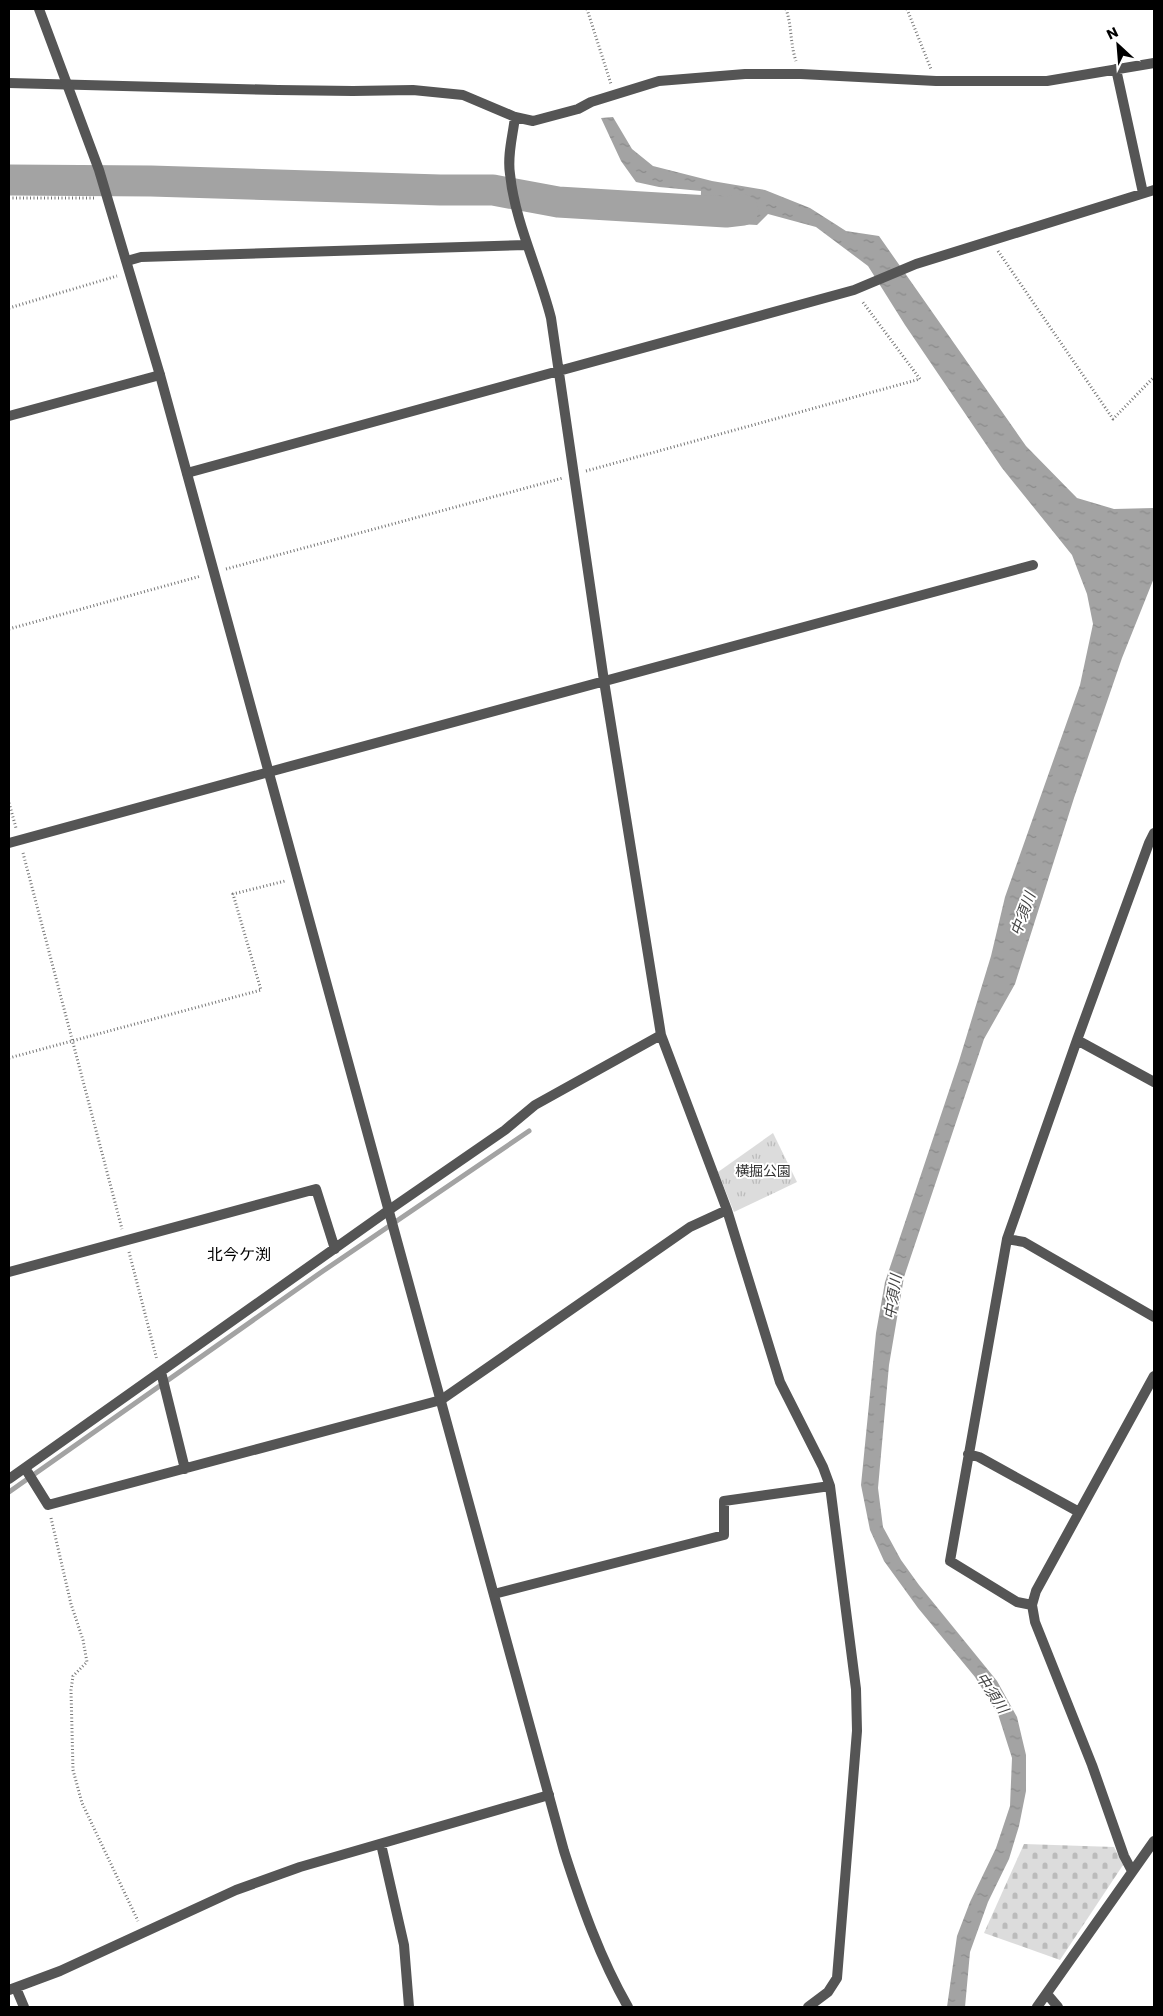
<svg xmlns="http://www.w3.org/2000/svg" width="1163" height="2016" font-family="Poppins,'Noto Sans JP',sans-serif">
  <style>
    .cemetery { fill: url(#cemetery-stones) }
    .park { fill: url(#park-tufts) }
    .water { fill: url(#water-ripples) }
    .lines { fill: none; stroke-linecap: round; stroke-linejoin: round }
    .stream { stroke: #a3a3a3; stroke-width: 5 }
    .river { stroke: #a3a3a3; stroke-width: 31 }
    .path { stroke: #777; stroke-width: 3; stroke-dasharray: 1 2.5; stroke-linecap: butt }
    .minor { stroke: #555; stroke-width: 10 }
    .tertiary { stroke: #555; stroke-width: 10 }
    .labels { text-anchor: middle; stroke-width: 4; stroke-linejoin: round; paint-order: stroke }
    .park-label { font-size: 14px; fill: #333; stroke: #fff }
    .water-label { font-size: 15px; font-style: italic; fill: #444; stroke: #fff }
    .quarter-label { font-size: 16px; fill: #000; stroke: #fff }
  </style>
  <defs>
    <pattern id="cemetery-stones" width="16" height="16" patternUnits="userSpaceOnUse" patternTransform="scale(1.25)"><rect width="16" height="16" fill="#dcdcdc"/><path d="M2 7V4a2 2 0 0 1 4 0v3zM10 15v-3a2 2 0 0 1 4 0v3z" fill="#bbb"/></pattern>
    <pattern id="park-tufts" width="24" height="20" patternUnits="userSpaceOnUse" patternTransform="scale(1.25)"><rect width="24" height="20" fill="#dcdcdc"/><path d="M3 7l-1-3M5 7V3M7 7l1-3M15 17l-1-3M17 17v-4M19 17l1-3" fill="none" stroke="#bbb"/></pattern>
    <pattern id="water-ripples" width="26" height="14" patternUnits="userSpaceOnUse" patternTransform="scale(1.25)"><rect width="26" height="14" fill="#a3a3a3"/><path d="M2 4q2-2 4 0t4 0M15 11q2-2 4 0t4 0" fill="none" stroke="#8b8b8b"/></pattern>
  </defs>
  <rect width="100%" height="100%" fill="#fff"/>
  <path class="cemetery" d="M 1024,1844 L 1114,1847 L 1123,1865 L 1060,1960 L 984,1933 Z"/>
  <path class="park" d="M 773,1133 L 797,1182 L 734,1212 L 718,1172 Z"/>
  <path class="water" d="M 613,117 L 632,149 L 653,166 L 712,181 L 765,190 L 810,208 L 846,231 L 879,236 L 1026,446 L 1077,498 L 1114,509 L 1154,508 L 1154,578 L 1122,658 L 1074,798 L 1015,984 L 984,1039 L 904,1277 L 889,1365 L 878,1488 L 883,1527 L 901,1560 L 919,1585 L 997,1681 L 1017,1717 L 1026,1755 L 1026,1791 L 1019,1826 L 1009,1859 L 988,1902 L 970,1952 L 965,2007 L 947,2007 L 957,1936 L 970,1902 L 996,1848 L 1010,1806 L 1012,1758 L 998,1714 L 975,1677 L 918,1608 L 884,1561 L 870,1530 L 861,1485 L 876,1333 L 885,1282 L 959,1061 L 991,956 L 1005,897 L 1080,685 L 1093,624 L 1087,594 L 1072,555 L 1002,468 L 905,325 L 868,266 L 816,227 L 768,214 L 757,225 L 700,222 L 701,191 L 659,187 L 636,182 L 621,161 L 601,118 Z"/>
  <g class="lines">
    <path class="stream" d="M 9,1492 L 323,1271 L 529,1131"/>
    <path class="river" d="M 9,180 L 151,181 L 440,190 L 493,190 L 558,202 L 726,212 L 743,210"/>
    <path class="path" d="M 587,9 L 611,84
      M 786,9 C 792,26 790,44 796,61
      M 907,9 L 931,69
      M 9,198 L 94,198
      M 998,251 L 1113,419 L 1154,377
      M 9,308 L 117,276
      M 586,471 L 920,379 L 862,301
      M 226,569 L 563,478
      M 9,629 L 201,576
      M 9,803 L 16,828
      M 23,853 L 122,1229
      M 9,1058 L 261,990 L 233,894 L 285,881
      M 129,1252 L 157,1360
      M 51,1518 L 71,1604 L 83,1640 L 87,1662 L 73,1676 L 71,1690 L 73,1770 L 82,1803 L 138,1921"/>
    <path class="minor" d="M 1116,69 L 1143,193
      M 9,83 L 278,90 L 353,91 L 413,90 L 463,95 L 515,117 L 533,121 L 578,109 L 591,102 L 659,81 L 745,74 L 801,74 L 936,81 L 1047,81 L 1154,63
      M 515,117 C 513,135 507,155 510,174 C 515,223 539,270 551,318 L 604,681 L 661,1035 L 727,1210 L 780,1382 L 823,1467 L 830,1486 L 856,1689 L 857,1731 L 837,1978 L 828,1992 L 808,2007
      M 127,261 L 141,257 L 527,245
      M 9,416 L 160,375
      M 187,473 L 854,290 L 916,264 L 1154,190
      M 269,772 L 1033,565
      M 1077,1040 L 1154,1082
      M 1007,1239 L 1024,1242 L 1154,1317
      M 9,1272 L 316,1189 L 335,1249
      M 161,1372 L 185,1469
      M 968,1454 L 979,1457 L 1079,1512
      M 25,1468 L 48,1505 L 441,1400 L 690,1227 L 727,1210
      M 9,1479 L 389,1210 L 505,1130 L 535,1105 L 661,1035
      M 494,1594 L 724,1535 L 724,1501 L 830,1486
      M 1032,1605 L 1017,1602 L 950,1561 L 1007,1239 L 1077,1040 L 1149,843 L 1154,833
      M 381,1844 L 404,1945 L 409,2007
      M 1132,1871 L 1124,1856 L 1092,1765 L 1035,1622 L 1032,1605 L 1036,1591 L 1154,1376
      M 16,1988 L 24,2007
      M 9,1990 L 60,1971 L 236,1890 L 300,1867 L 549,1795
      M 1047,1994 L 1058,2007
      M 1037,2007 L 1154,1841"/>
    <path class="tertiary" d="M 39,9 L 99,170 L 160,375 L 564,1851 C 581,1904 600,1958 628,2007
      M 9,843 L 269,772"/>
  </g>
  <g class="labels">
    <g class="park-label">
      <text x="763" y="1176">横掘公園</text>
    </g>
    <g class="water-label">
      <text transform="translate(1023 914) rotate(-70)" y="5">中須川</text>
      <text transform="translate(893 1297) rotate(-81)" y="5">中須川</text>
      <text transform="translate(992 1693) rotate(57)" y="5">中須川</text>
    </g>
    <g class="quarter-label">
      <text x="239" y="1260">北今ケ渕</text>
    </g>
  </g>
  <rect width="1163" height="2016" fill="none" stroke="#000000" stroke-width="20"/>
  <g transform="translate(1118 45) rotate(334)" stroke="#ffffff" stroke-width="4" paint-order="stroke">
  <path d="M0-4L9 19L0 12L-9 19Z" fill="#000000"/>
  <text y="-8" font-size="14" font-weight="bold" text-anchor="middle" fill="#000000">N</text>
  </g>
</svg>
